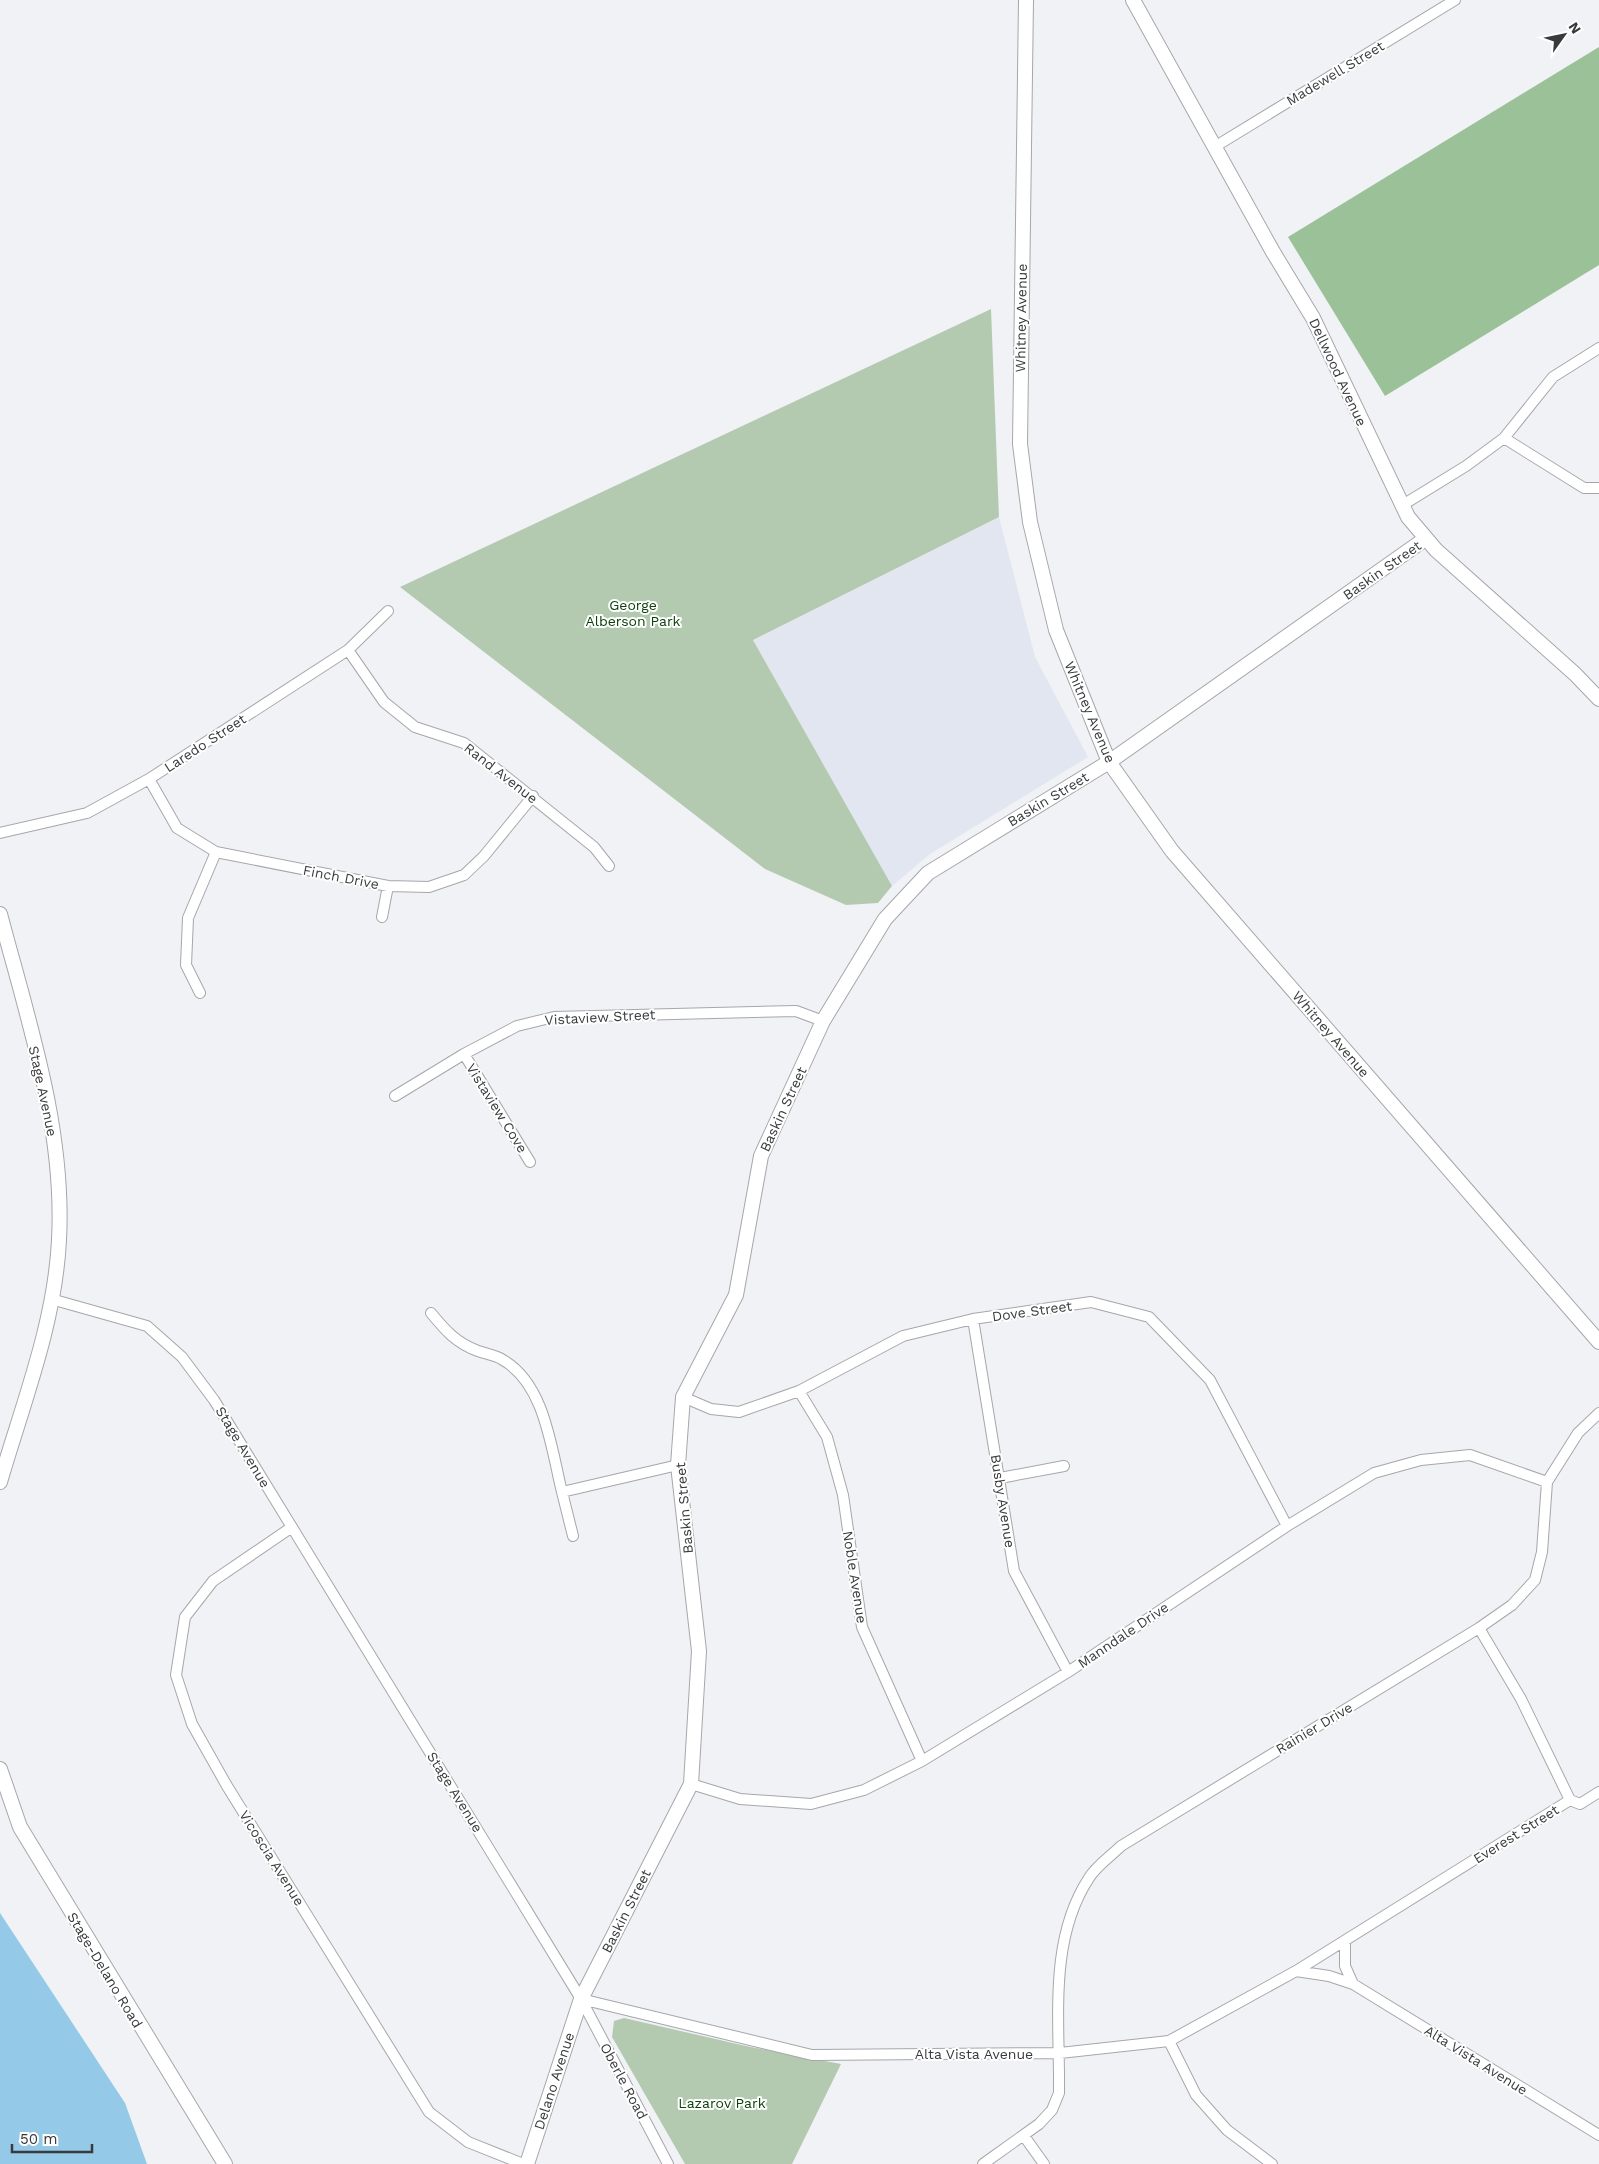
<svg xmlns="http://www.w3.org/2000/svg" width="1599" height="2164" font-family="'Work Sans',sans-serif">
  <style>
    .built { fill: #e1e6f0 }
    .green { fill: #b3cab1 }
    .forest { fill: #9bc198 }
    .water { fill: #94cae8 }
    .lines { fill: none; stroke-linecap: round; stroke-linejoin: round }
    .street-casing { stroke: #a6a7ab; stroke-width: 12 }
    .secondary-casing { stroke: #a6a7ab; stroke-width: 16 }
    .street { stroke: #fff; stroke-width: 10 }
    .secondary { stroke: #fff; stroke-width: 14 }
    .labels { text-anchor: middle; stroke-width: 4; stroke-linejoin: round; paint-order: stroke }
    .street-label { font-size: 14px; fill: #393a3c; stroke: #fff }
    .park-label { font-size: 14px; fill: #0c410a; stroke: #fff }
  </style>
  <rect width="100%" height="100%" fill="#f0f2f6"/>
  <path class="built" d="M 999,517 L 1035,657 L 1088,757 L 930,854 L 892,886 L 753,640 Z"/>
  <path class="green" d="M 991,309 L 999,517 L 753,640 L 892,886 L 878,903 L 846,905 L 765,869 L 400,587 Z
    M 624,2018 L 746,2046 L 841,2064 L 792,2164 L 685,2164 L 612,2037 L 614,2021 Z"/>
  <path class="forest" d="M 1599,47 L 1599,265 L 1385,396 L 1288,237 Z"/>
  <path class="water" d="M 0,1913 L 125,2103 L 147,2164 L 0,2164 Z"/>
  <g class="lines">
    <g class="street-casing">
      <path id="street" d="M 1216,146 L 1455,0
        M 1504,438 L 1584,488 L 1599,488
        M 1401,506 L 1466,466 L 1504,438 L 1553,377 L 1599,348
        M 348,650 L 384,702 L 415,727 L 464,743 L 594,847 L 609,866
        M 149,779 L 177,828 L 216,852 L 388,886 L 429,887 L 464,875 L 484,856 L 533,796
        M 0,833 L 87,813 L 149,779 L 348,650 L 388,611
        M 382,917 L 388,886
        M 200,993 L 186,965 L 188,918 L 216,852
        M 464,1054 L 530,1162
        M 395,1096 L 464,1054 L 517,1026 L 554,1017 L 796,1011 L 823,1021
        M 51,1299 L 147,1326 L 182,1357 L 214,1400 L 581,1999 L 668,2164
        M 431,1313 C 445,1330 456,1343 478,1351 C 486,1354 496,1355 503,1360 C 545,1384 551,1448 562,1492 L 678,1465
        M 973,1319 L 1014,1571 L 1068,1672
        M 799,1391 L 827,1437 L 843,1495 L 862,1627 L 922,1761
        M 683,1397 L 711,1409 L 739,1412 L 799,1391 L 903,1336 L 973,1319 L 1091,1302 L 1149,1317 L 1210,1380 L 1287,1526
        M 1000,1478 L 1064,1466
        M 562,1492 L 573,1536
        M 292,1527 L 213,1581 L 185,1617 L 176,1675 L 192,1724 L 227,1786 L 429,2112 L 468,2142 L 523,2164
        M 1479,1628 L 1521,1699 L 1570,1800
        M 691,1784 L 740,1799 L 811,1804 L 864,1790 L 922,1761 L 1068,1672 L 1287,1526 L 1374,1473 L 1421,1460 L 1470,1455 L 1547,1482
        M 1570,1800 L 1580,1804 L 1599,1792
        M 1345,1941 L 1345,1966 L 1353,1984
        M 1296,1971 L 1329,1976 L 1353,1984 L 1599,2135
        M 581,1999 L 812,2055 L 1060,2053 L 1169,2041 L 1296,1971 L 1570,1800
        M 1169,2041 L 1196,2095 L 1227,2130 L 1272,2164
        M 1024,2136 L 1044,2164
        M 983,2164 L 1039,2124 L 1052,2110 L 1059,2093 C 1060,2021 1048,1940 1089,1878 C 1096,1866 1111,1856 1121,1846 L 1479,1628 L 1512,1605 L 1535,1580 L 1542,1552 L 1547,1482 L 1578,1433 L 1599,1413"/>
    </g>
    <g class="secondary-casing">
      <path id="secondary" d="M 1026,0 L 1020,444 L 1030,522 L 1056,630 L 1109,762 L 1172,851 L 1599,1342
        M 1133,0 L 1273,252 L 1313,318 L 1408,517 L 1436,550 L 1575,674 L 1599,699
        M 0,914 C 28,1020 65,1129 59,1240 C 55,1323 23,1403 0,1482
        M 0,1769 L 20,1827 L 225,2164
        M 527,2164 L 581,1999 L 691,1784 L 699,1651 L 678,1465 L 683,1397 L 736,1295 L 761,1156 L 823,1021 L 885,919 L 928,873 L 1109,762 L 1425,539"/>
    </g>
    <use href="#street" class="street"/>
    <use href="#secondary" class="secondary"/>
  </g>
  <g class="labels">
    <g class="street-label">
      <text transform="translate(1335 73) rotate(-31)" y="5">Madewell Street</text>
      <text transform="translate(1021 318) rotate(-89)" y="5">Whitney Avenue</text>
      <text transform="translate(1338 372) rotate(65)" y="5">Dellwood Avenue</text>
      <text transform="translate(1382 570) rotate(-35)" y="5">Baskin Street</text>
      <text transform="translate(1090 712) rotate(67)" y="5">Whitney Avenue</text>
      <text transform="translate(205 743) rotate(-33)" y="5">Laredo Street</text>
      <text transform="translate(501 773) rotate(38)" y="5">Rand Avenue</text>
      <text transform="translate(1048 799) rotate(-31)" y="5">Baskin Street</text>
      <text transform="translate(341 877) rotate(11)" y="5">Finch Drive</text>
      <text transform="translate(600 1017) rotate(-3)" y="5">Vistaview Street</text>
      <text transform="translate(1331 1034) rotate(49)" y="5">Whitney Avenue</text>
      <text transform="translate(43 1091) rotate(78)" y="5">Stage Avenue</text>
      <text transform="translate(497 1108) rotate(58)" y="5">Vistaview Cove</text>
      <text transform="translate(783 1109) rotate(-65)" y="5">Baskin Street</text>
      <text transform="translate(1032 1311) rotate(-8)" y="5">Dove Street</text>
      <text transform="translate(243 1447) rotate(59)" y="5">Stage Avenue</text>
      <text transform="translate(1003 1501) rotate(81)" y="5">Busby Avenue</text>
      <text transform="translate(684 1508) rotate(-95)" y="5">Baskin Street</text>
      <text transform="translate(855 1577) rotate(81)" y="5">Noble Avenue</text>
      <text transform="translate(1123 1635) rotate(-34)" y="5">Manndale Drive</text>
      <text transform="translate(1314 1728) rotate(-31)" y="5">Rainier Drive</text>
      <text transform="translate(455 1792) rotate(58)" y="5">Stage Avenue</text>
      <text transform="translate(1516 1834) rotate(-32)" y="5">Everest Street</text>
      <text transform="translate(272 1858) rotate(58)" y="5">Vicoscia Avenue</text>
      <text transform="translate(626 1911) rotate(-63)" y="5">Baskin Street</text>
      <text transform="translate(105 1970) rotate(59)" y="5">Stage-Delano Road</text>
      <text x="974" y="2059">Alta Vista Avenue</text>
      <text transform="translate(1476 2060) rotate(32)" y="5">Alta Vista Avenue</text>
      <text transform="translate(554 2081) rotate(-72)" y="5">Delano Avenue</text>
      <text transform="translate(624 2081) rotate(62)" y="5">Oberle Road</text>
    </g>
    <g class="park-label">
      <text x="633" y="610">George<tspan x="633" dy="16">Alberson Park</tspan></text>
      <text x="722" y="2108">Lazarov Park</text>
    </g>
  </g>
  <g transform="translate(1564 35) rotate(57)" stroke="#ffffff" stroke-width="4" paint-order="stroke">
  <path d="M0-4L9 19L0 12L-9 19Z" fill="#393a3c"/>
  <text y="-8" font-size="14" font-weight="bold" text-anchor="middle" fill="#393a3c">N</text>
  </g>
  <path d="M12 2144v8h80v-8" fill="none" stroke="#393a3c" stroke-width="2.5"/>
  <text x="20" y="2144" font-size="15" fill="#393a3c" stroke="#ffffff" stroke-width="4" paint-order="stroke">50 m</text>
</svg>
